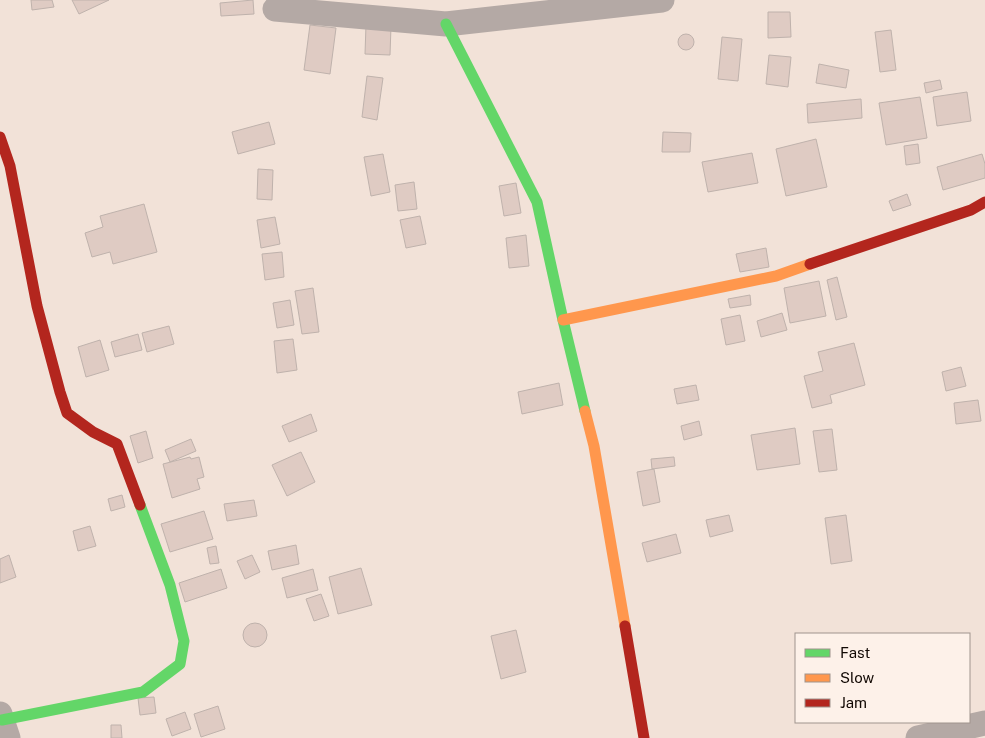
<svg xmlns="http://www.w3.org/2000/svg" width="985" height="738" font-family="'Public Sans',sans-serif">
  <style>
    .building { fill: #dfcbc3; stroke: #bfb2ac }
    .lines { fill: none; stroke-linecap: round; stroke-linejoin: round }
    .street { stroke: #b4a9a5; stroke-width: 25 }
    .fast { stroke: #63d668; stroke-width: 11 }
    .slow { stroke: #ff974d; stroke-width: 11 }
    .jam { stroke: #b3261e; stroke-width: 11 }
  </style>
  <rect width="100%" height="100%" fill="#f2e2d8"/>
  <path class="building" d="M 31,0 L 52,0 L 54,7 L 32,10 Z
    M 72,0 L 109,0 L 79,14 Z
    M 253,0 L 254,14 L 221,16 L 220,3 Z
    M 768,12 L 790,12 L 791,37 L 768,38 Z
    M 310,25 L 336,28 L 330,74 L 304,70 Z
    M 366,25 L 391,26 L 390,55 L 365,54 Z
    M 891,30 L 896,70 L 880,72 L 875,32 Z
    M678 42a8 8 0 1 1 16 0a8 8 0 1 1-16 0Z
    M 722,37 L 742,39 L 738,81 L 718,79 Z
    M 769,55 L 791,57 L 788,87 L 766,84 Z
    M 819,64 L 849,70 L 846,88 L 816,83 Z
    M 367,76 L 383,78 L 377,120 L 362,117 Z
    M 940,80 L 942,89 L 926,93 L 924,83 Z
    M 967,92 L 971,121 L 937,126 L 933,97 Z
    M 920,97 L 927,138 L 886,145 L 879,103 Z
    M 861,99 L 862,118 L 808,123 L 807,104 Z
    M 269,122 L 275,144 L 238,154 L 232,132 Z
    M 663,132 L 691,133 L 690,152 L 662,152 Z
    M 816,139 L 827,187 L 786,196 L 776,149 Z
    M 918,144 L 920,163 L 906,165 L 904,146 Z
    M 752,153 L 758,183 L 708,192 L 702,162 Z
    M 383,154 L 390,192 L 371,196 L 364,157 Z
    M 982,154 L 985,164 L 985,178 L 943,190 L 937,167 Z
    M 258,169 L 273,170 L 272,200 L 257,199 Z
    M 414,182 L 417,209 L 398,211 L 395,185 Z
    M 516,183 L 521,213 L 504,216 L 499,186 Z
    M 907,194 L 911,205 L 893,211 L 889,201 Z
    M 144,204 L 157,252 L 113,264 L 110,252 L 92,257 L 85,233 L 103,227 L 100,216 Z
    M 420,216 L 426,244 L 406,248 L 400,220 Z
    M 275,217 L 280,244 L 261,248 L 257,220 Z
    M 526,235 L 529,266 L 509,268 L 506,238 Z
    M 766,248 L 769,267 L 740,272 L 736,254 Z
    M 282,252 L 284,277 L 265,280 L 262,254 Z
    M 837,277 L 847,317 L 836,320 L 827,280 Z
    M 819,281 L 826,316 L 790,323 L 784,288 Z
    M 313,288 L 319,332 L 302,334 L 295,291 Z
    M 750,295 L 751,305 L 730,308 L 728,299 Z
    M 290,300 L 294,325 L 277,328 L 273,303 Z
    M 782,313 L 787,330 L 761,337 L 757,321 Z
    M 740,315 L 745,341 L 726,345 L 721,319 Z
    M 169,326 L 174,344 L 147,352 L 142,333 Z
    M 138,334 L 142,350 L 115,357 L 111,342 Z
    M 293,339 L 297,370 L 277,373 L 274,341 Z
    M 100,340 L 109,370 L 86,377 L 78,347 Z
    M 854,343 L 865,385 L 830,395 L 832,403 L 812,408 L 804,376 L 823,371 L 818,352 Z
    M 961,367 L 966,386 L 946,391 L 942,372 Z
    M 559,383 L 563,405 L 522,414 L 518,392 Z
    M 696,385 L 699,400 L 677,404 L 674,389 Z
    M 978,400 L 981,421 L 956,424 L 954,403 Z
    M 311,414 L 317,431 L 289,442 L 282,426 Z
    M 699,421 L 702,435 L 684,440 L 681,426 Z
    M 795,428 L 800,464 L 757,470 L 751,435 Z
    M 832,429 L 837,470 L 819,472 L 813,431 Z
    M 146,431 L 153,458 L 138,463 L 130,436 Z
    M 191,439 L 196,451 L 170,462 L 165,450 Z
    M 301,452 L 315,482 L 287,496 L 272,465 Z
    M 190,457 L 191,459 L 199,457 L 204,477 L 197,479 L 200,489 L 172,498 L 163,464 Z
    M 674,457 L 675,466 L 652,469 L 651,459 Z
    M 654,469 L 660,502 L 643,506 L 637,472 Z
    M 122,495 L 125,507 L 111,511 L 108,499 Z
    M 254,500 L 257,516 L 227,521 L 224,504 Z
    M 204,511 L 213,539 L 170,552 L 161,524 Z
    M 729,515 L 733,531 L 710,537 L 706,520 Z
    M 846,515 L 852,561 L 831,564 L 825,518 Z
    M 90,526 L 96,546 L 78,551 L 73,531 Z
    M 676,534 L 681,553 L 647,562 L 642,543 Z
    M 296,545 L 299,564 L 272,570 L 268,551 Z
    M 216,546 L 219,563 L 210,564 L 207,548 Z
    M 9,555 L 16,577 L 0,583 L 0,559 Z
    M 252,555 L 260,572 L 245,579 L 237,561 Z
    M 361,568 L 372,605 L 338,614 L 329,577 Z
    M 221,569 L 227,588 L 185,602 L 179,583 Z
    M 313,569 L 318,590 L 287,598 L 282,578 Z
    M 321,594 L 329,616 L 314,621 L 306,599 Z
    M243 635a12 12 0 1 1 24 0a12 12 0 1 1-24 0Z
    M 516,630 L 526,672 L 501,679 L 491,636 Z
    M 154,697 L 156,713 L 140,715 L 138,698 Z
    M 218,706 L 225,729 L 201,737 L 194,714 Z
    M 185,712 L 191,729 L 172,736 L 166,719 Z
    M 111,725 L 121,725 L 122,738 L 111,738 Z"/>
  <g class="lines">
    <path class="street" d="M 275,9 L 446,24 L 662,0
      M 0,714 L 8,738
      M 918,738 L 985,723"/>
    <path class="fast" d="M 446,24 L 537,202 L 563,320 L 585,411
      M 2,720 L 143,692 L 180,664 L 184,641 L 170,585 L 140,505"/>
    <path class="slow" d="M 563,320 L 776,276 L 810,264
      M 585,411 L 594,446 L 625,626"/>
    <path class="jam" d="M 0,137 L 10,166 L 37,306 L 60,392 L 67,413 L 93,432 L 117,444 L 140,505
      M 810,264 L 971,210 L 985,202
      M 625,626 L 644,738"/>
  </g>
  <rect x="795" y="633" width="175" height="90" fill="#fdf1e9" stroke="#9f948d"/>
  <rect x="805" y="649" width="25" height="8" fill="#63d668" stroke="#9f948d"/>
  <text x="840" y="658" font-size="15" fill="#120904">Fast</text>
  <rect x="805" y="674" width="25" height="8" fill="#ff974d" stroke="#9f948d"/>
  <text x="840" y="683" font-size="15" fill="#120904">Slow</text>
  <rect x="805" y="699" width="25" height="8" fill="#b3261e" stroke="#9f948d"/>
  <text x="840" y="708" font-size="15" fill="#120904">Jam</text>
</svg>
